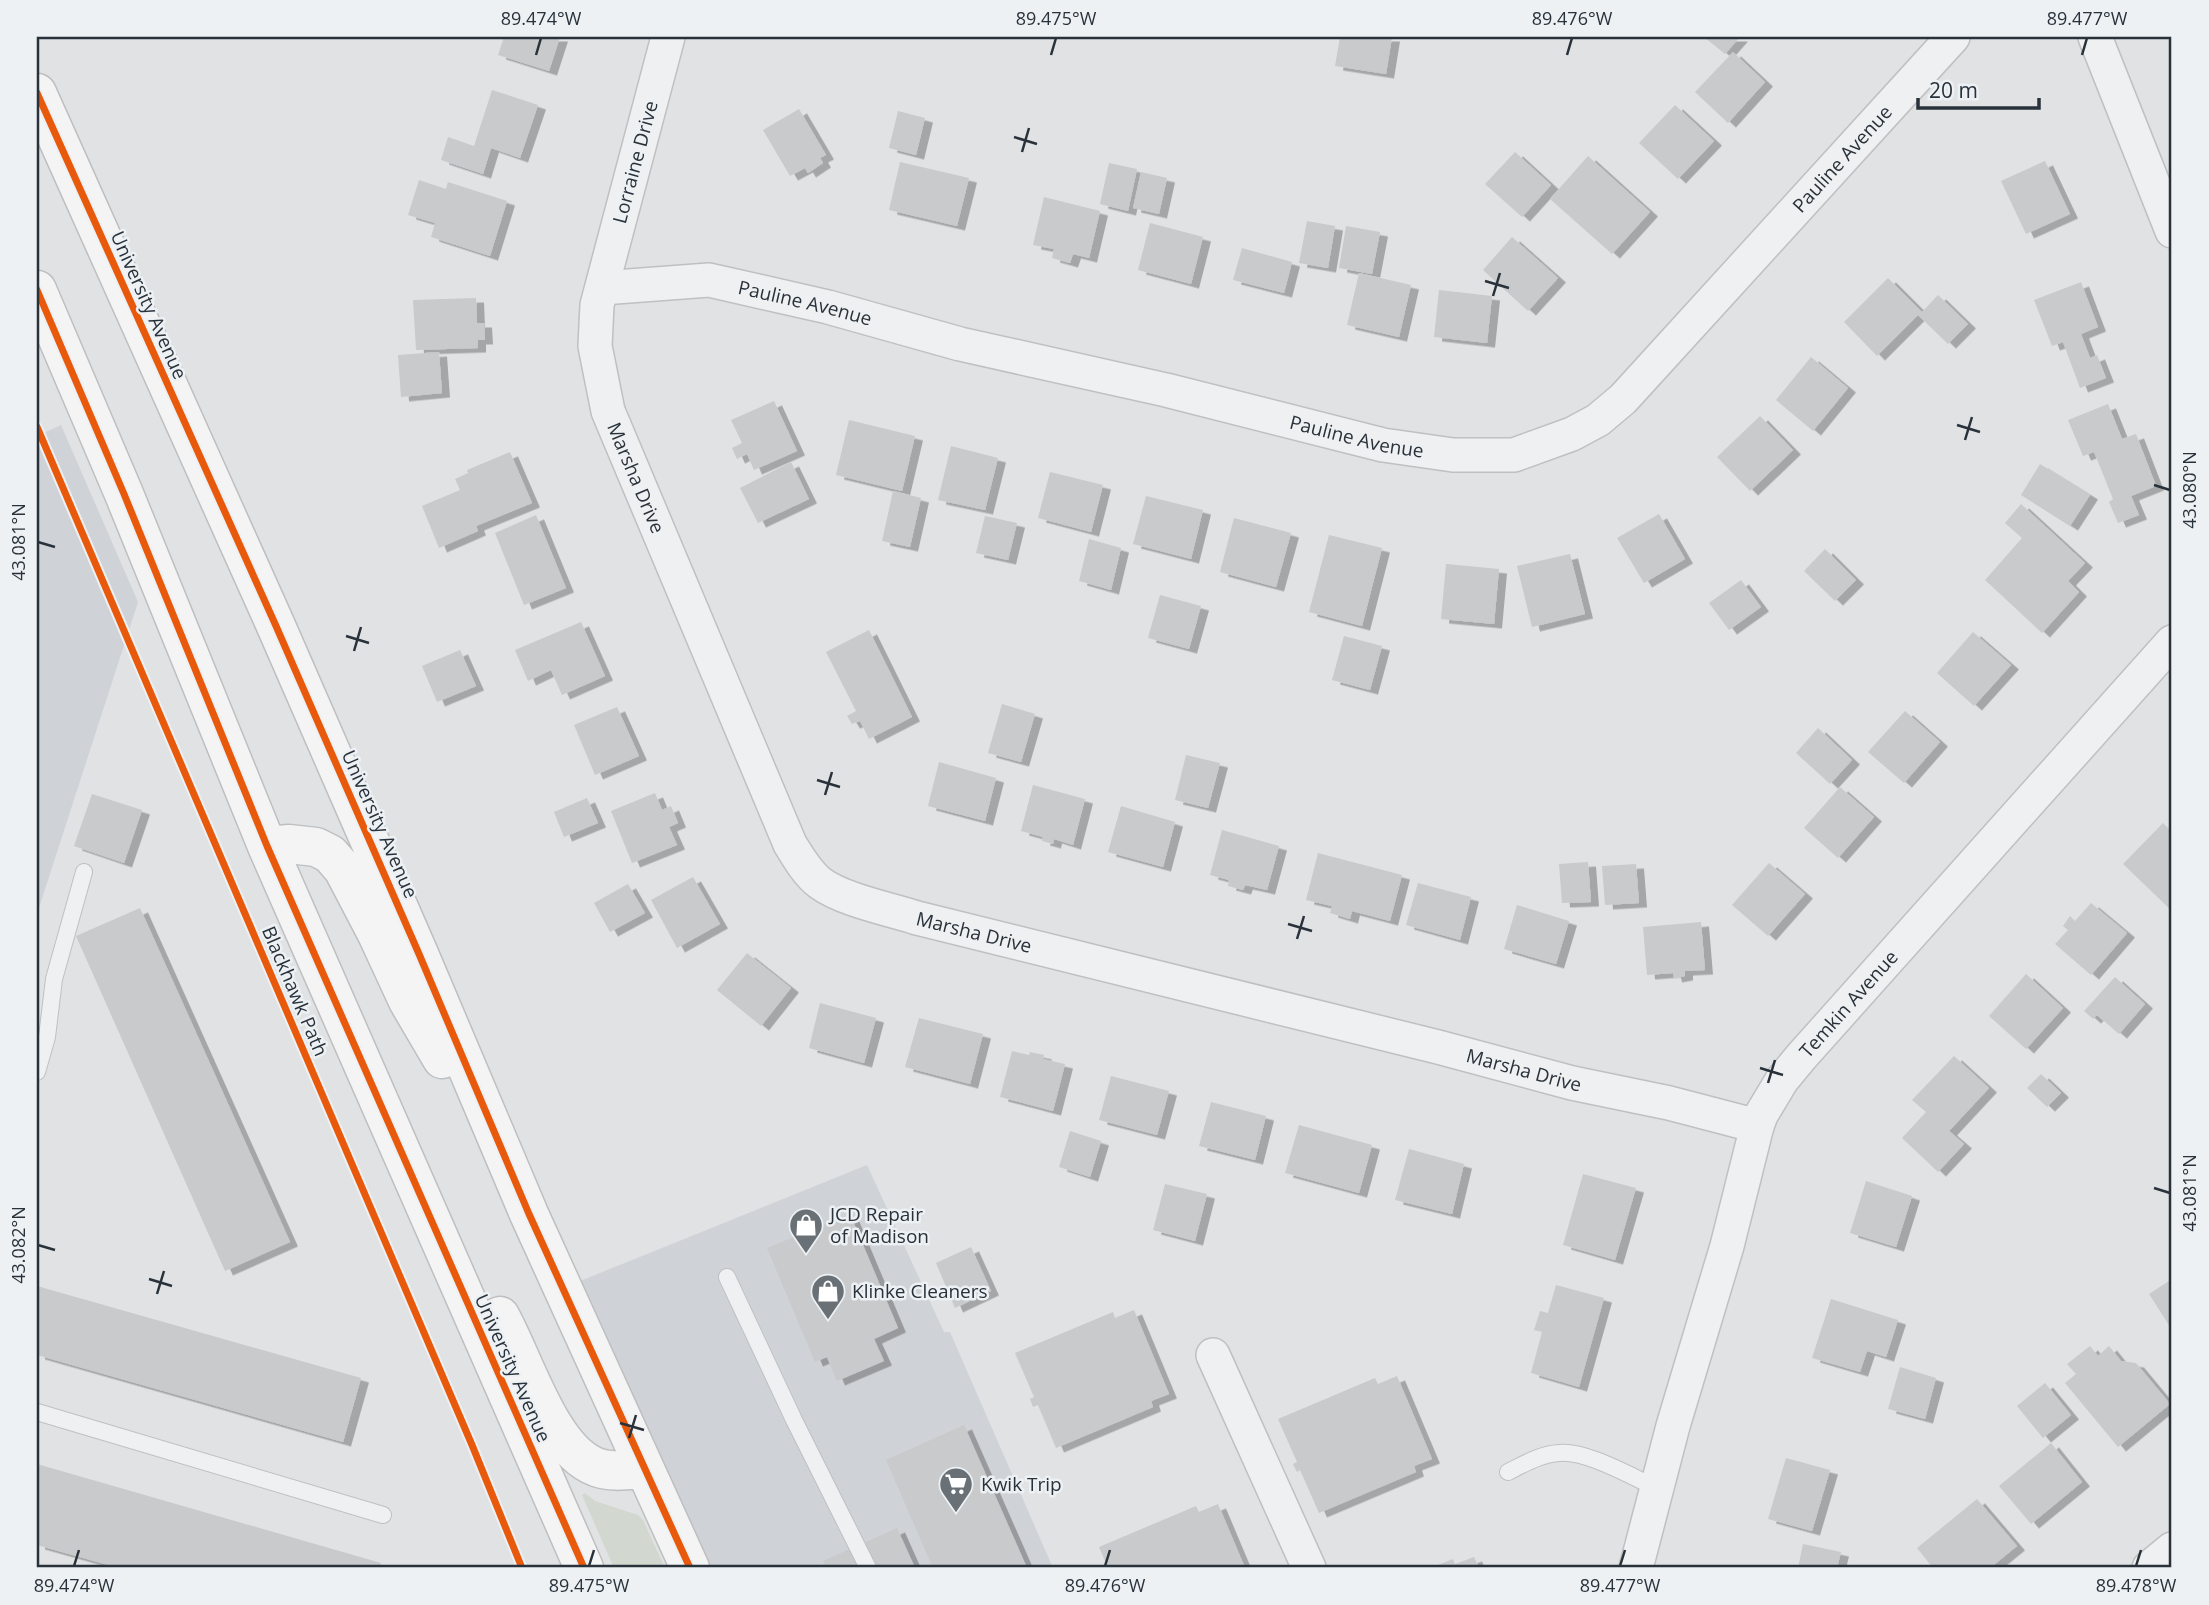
<svg xmlns="http://www.w3.org/2000/svg" width="2209" height="1605" font-family="'Open Sans',sans-serif">
  <style>
    .built { fill: #cfd2d7 }
    .green { fill: #d2d8d0 }
    .building { fill: #c8cacc; filter: url(#shadow) }
    .lines { fill: none; stroke-linecap: round; stroke-linejoin: round }
    .lane-casing { stroke: #bec0c2; stroke-width: 18 }
    .street-casing { stroke: #bec0c2; stroke-width: 36 }
    .primary-casing { stroke: #bdbfc1; stroke-width: 41 }
    .lane { stroke: #eff0f1; stroke-width: 16 }
    .street { stroke: #eff0f1; stroke-width: 33 }
    .primary { stroke: #f4f4f5; stroke-width: 38 }
    .cycleway-casing { stroke: #edf1f4; stroke-width: 11 }
    .cycleway { stroke: #e8590c; stroke-width: 7 }
    .ticks { fill: none; stroke: #29323b; stroke-width: 2.5 }
    .labels { text-anchor: middle; stroke-width: 5; stroke-linejoin: round; paint-order: stroke }
    .street-label { font-size: 19px; fill: #29323b; stroke: #edf1f4 }
    .poi-label { font-size: 19px; fill: #29323b; stroke: #edf1f4; text-anchor: start }
    .neatline { fill: none; stroke: #29323b; stroke-width: 2.5 }
    .ticks-label { font-size: 18px; text-anchor: middle; fill: #29323b }
  </style>
  <defs>
    <filter id="shadow"><feDropShadow dx="8" dy="4.5" stdDeviation="0" flood-color="#0004"/></filter>
  </defs>
  <rect width="100%" height="100%" fill="#e0e2e4"/>
  <path class="built" d="M 61,425 L 138,602 L 37,914 L 37,436 Z
    M 867,1165 L 944,1332 L 950,1332 L 1053,1568 L 690,1568 L 563,1288 Z"/>
  <path class="green" d="M 585,1493 L 595,1501 L 638,1515 L 643,1520 L 665,1568 L 614,1568 L 582,1495 Z"/>
  <path class="building" d="M 504,37 L 560,37 L 549,71 L 498,55 Z
    M 1340,37 L 1392,37 L 1386,74 L 1335,66 Z
    M 1704,37 L 1740,37 L 1725,54 Z
    M 1733,52 L 1765,82 L 1728,123 L 1695,92 Z
    M 492,90 L 538,105 L 520,158 L 491,148 L 483,174 L 441,160 L 448,137 L 474,146 Z
    M 1675,105 L 1714,141 L 1678,179 L 1639,143 Z
    M 799,109 L 826,155 L 820,158 L 823,163 L 808,173 L 805,168 L 790,176 L 763,130 Z
    M 898,111 L 925,118 L 916,155 L 889,148 Z
    M 1515,152 L 1551,185 L 1522,217 L 1485,184 Z
    M 1588,156 L 1650,212 L 1612,254 L 1550,199 Z
    M 2045,161 L 2070,214 L 2026,234 L 2001,181 Z
    M 900,162 L 969,178 L 957,226 L 889,210 Z
    M 1109,163 L 1137,169 L 1128,211 L 1100,204 Z
    M 1141,172 L 1167,178 L 1159,214 L 1133,208 Z
    M 419,180 L 446,189 L 448,182 L 507,201 L 490,256 L 431,237 L 435,223 L 408,215 Z
    M 1044,197 L 1100,211 L 1089,258 L 1073,254 L 1070,263 L 1052,258 L 1054,249 L 1033,245 Z
    M 1307,221 L 1335,226 L 1328,268 L 1299,263 Z
    M 1150,223 L 1203,237 L 1191,284 L 1138,270 Z
    M 1346,226 L 1380,232 L 1372,274 L 1339,268 Z
    M 1512,237 L 1558,278 L 1528,311 L 1483,270 Z
    M 1242,248 L 1292,262 L 1284,293 L 1233,280 Z
    M 1359,273 L 1411,285 L 1399,337 L 1347,325 Z
    M 1888,278 L 1922,312 L 1938,295 L 1968,324 L 1948,344 L 1918,315 L 1877,356 L 1844,322 Z
    M 2081,282 L 2098,327 L 2081,334 L 2090,358 L 2097,355 L 2106,378 L 2080,388 L 2063,342 L 2052,346 L 2034,300 Z
    M 1439,290 L 1492,296 L 1487,343 L 1434,337 Z
    M 476,298 L 477,323 L 484,323 L 485,340 L 478,340 L 478,348 L 416,350 L 413,300 Z
    M 439,352 L 442,393 L 401,397 L 398,355 Z
    M 1811,357 L 1848,388 L 1813,431 L 1776,400 Z
    M 774,401 L 797,451 L 754,470 L 747,454 L 737,459 L 732,448 L 742,443 L 731,420 Z
    M 2108,404 L 2122,439 L 2136,434 L 2156,486 L 2131,496 L 2139,515 L 2118,523 L 2109,502 L 2113,499 L 2094,452 L 2083,456 L 2068,420 Z
    M 1760,416 L 1793,450 L 1750,491 L 1717,457 Z
    M 849,420 L 915,436 L 902,491 L 836,475 Z
    M 951,446 L 998,458 L 985,510 L 938,500 Z
    M 510,452 L 532,503 L 476,526 L 478,531 L 439,548 L 422,506 L 460,490 L 455,479 L 468,473 L 467,470 Z
    M 791,462 L 809,499 L 758,523 L 740,488 Z
    M 2040,464 L 2090,495 L 2070,526 L 2021,495 Z
    M 1050,472 L 1103,485 L 1091,532 L 1038,518 Z
    M 893,491 L 921,498 L 910,547 L 882,541 Z
    M 1146,496 L 1203,510 L 1191,559 L 1133,544 Z
    M 2021,504 L 2085,563 L 2068,581 L 2079,592 L 2042,633 L 1985,580 L 2022,538 L 2005,523 Z
    M 1659,514 L 1685,559 L 1644,583 L 1617,538 Z
    M 536,515 L 566,588 L 524,605 L 495,533 Z
    M 985,516 L 1017,523 L 1008,560 L 976,553 Z
    M 1234,518 L 1291,533 L 1276,587 L 1220,572 Z
    M 1329,535 L 1382,548 L 1362,626 L 1309,612 Z
    M 1089,539 L 1121,548 L 1111,590 L 1079,581 Z
    M 1825,549 L 1856,580 L 1835,601 L 1804,571 Z
    M 1570,554 L 1585,614 L 1532,627 L 1517,566 Z
    M 1446,564 L 1499,569 L 1494,624 L 1441,619 Z
    M 1741,580 L 1761,607 L 1729,630 L 1709,603 Z
    M 1160,595 L 1201,606 L 1189,649 L 1148,638 Z
    M 581,622 L 605,676 L 562,695 L 551,670 L 528,681 L 515,650 Z
    M 869,630 L 912,717 L 869,739 L 860,721 L 852,724 L 847,716 L 856,711 L 826,652 Z
    M 1973,632 L 2011,665 L 1974,706 L 1937,673 Z
    M 1344,636 L 1382,646 L 1370,690 L 1332,680 Z
    M 460,650 L 476,686 L 437,702 L 422,666 Z
    M 1002,704 L 1035,714 L 1021,762 L 988,753 Z
    M 617,707 L 639,756 L 595,775 L 574,725 Z
    M 1905,711 L 1940,742 L 1904,783 L 1868,752 Z
    M 1818,728 L 1852,760 L 1830,784 L 1796,753 Z
    M 1186,755 L 1220,763 L 1208,808 L 1175,800 Z
    M 939,762 L 996,778 L 985,821 L 928,806 Z
    M 1033,785 L 1085,799 L 1073,845 L 1054,839 L 1053,844 L 1042,841 L 1043,837 L 1021,831 Z
    M 1840,787 L 1874,817 L 1838,858 L 1804,828 Z
    M 655,793 L 662,810 L 671,806 L 678,823 L 669,827 L 677,845 L 632,863 L 611,811 Z
    M 92,794 L 142,810 L 124,863 L 74,846 Z
    M 587,798 L 598,823 L 564,837 L 554,812 Z
    M 1121,806 L 1175,822 L 1163,867 L 1108,852 Z
    M 2163,823 L 2172,832 L 2172,911 L 2123,864 Z
    M 1222,830 L 1279,846 L 1267,890 L 1245,885 L 1243,890 L 1228,886 L 1229,880 L 1210,875 Z
    M 1318,853 L 1402,875 L 1390,921 L 1352,911 L 1350,919 L 1330,913 L 1332,906 L 1306,900 Z
    M 1588,862 L 1591,902 L 1562,903 L 1559,864 Z
    M 1769,863 L 1805,894 L 1768,936 L 1732,905 Z
    M 1636,864 L 1639,903 L 1605,905 L 1602,866 Z
    M 693,877 L 720,924 L 677,948 L 651,900 Z
    M 1418,883 L 1471,897 L 1460,940 L 1406,925 Z
    M 628,884 L 645,913 L 610,932 L 594,903 Z
    M 2091,903 L 2127,933 L 2091,975 L 2055,944 L 2068,930 L 2063,926 L 2070,916 L 2075,921 Z
    M 1517,905 L 1569,921 L 1556,964 L 1504,949 Z
    M 140,908 L 290,1242 L 225,1271 L 76,936 Z
    M 1701,922 L 1705,970 L 1685,971 L 1685,976 L 1674,978 L 1673,973 L 1647,975 L 1643,927 Z
    M 747,953 L 791,988 L 761,1026 L 717,990 Z
    M 2026,974 L 2063,1008 L 2026,1049 L 1989,1016 Z
    M 2115,977 L 2145,1004 L 2119,1034 L 2097,1015 L 2093,1019 L 2084,1011 Z
    M 820,1003 L 876,1018 L 864,1063 L 809,1048 Z
    M 919,1018 L 983,1034 L 970,1084 L 905,1067 Z
    M 1012,1051 L 1029,1055 L 1030,1052 L 1044,1055 L 1043,1059 L 1065,1064 L 1053,1111 L 1000,1097 Z
    M 1954,1056 L 1989,1088 L 1949,1131 L 1964,1144 L 1938,1172 L 1902,1138 L 1926,1112 L 1912,1100 Z
    M 2041,1074 L 2061,1093 L 2047,1107 L 2027,1088 Z
    M 1111,1076 L 1169,1091 L 1157,1135 L 1099,1120 Z
    M 1211,1102 L 1266,1116 L 1255,1160 L 1199,1146 Z
    M 1299,1125 L 1372,1145 L 1359,1193 L 1285,1173 Z
    M 1070,1131 L 1101,1141 L 1090,1177 L 1059,1167 Z
    M 1409,1149 L 1464,1164 L 1452,1214 L 1395,1200 Z
    M 1583,1174 L 1636,1188 L 1615,1260 L 1563,1245 Z
    M 1866,1181 L 1912,1196 L 1896,1247 L 1850,1233 Z
    M 1165,1184 L 1207,1194 L 1195,1241 L 1153,1230 Z
    M 850,1214 L 898,1328 L 874,1339 L 884,1361 L 837,1381 L 827,1357 L 815,1362 L 767,1248 Z
    M 971,1247 L 991,1291 L 955,1308 L 936,1263 Z
    M 2172,1279 L 2172,1330 L 2149,1294 Z
    M 1556,1285 L 1604,1298 L 1579,1387 L 1531,1373 L 1542,1332 L 1534,1330 L 1540,1311 L 1548,1313 Z
    M 37,1286 L 361,1378 L 343,1442 L 37,1355 Z
    M 1831,1299 L 1898,1320 L 1886,1357 L 1867,1351 L 1860,1372 L 1812,1358 Z
    M 1134,1310 L 1169,1394 L 1151,1401 L 1153,1407 L 1056,1448 L 1038,1405 L 1033,1407 L 1030,1399 L 1034,1397 L 1015,1353 L 1113,1312 L 1115,1318 Z
    M 2090,1346 L 2098,1356 L 2109,1346 L 2121,1361 L 2136,1363 L 2170,1404 L 2118,1447 L 2065,1383 L 2076,1374 L 2067,1364 Z
    M 1900,1367 L 1936,1378 L 1925,1419 L 1888,1409 Z
    M 1397,1376 L 1432,1459 L 1414,1466 L 1416,1472 L 1319,1513 L 1300,1470 L 1297,1472 L 1293,1464 L 1297,1462 L 1278,1419 L 1375,1378 L 1378,1384 Z
    M 2045,1383 L 2071,1415 L 2043,1438 L 2017,1406 Z
    M 964,1425 L 1027,1568 L 933,1568 L 886,1460 Z
    M 2051,1443 L 2082,1482 L 2031,1524 L 1999,1486 Z
    M 1786,1458 L 1830,1470 L 1812,1531 L 1768,1519 Z
    M 37,1464 L 381,1563 L 379,1568 L 119,1568 L 37,1545 Z
    M 1977,1499 L 2017,1546 L 1990,1568 L 1933,1568 L 1917,1548 Z
    M 1218,1504 L 1245,1568 L 1108,1568 L 1099,1547 L 1196,1506 L 1199,1512 Z
    M 897,1528 L 915,1568 L 827,1568 L 823,1561 Z
    M 1803,1544 L 1841,1552 L 1837,1568 L 1798,1568 Z
    M 1474,1557 L 1479,1568 L 1430,1568 L 1453,1559 L 1455,1564 Z"/>
  <g class="lines">
    <g class="lane-casing">
      <path id="lane" d="M 37,1072 L 47,1037 L 54,979 L 84,872
        M 727,1277 L 794,1420 L 868,1568
        M 37,1412 L 383,1515
        M 1508,1472 C 1524,1464 1541,1454 1559,1453 C 1586,1450 1632,1477 1657,1488"/>
    </g>
    <g class="street-casing">
      <g id="street">
        <path id="s1" d="M 668,37 L 597,305 L 595,346 L 608,411 L 790,844 C 798,857 807,873 820,883 C 843,900 889,909 917,918 L 1438,1047 L 1572,1083 L 1669,1103 L 1757,1126"/>
        <path d="M 2095,37 L 2172,231"/>
        <path id="s2" d="M 602,288 L 709,280 L 828,307 L 960,344 L 1166,390 L 1383,445 L 1453,455 L 1514,455 L 1572,434 L 1598,420 L 1623,399 L 1953,37"/>
        <path d="M 1213,1355 L 1309,1568"/>
        <path id="s3" d="M 1636,1568 L 1673,1426 L 1727,1246 L 1757,1126 L 1761,1115 L 1782,1080 L 1801,1057 L 2172,642"/>
        <path d="M 2149,1568 L 2172,1549"/>
      </g>
    </g>
    <g class="primary-casing">
      <path id="primary" d="M 37,93 L 276,626 L 419,954 L 529,1214 L 690,1568
        M 37,290 L 124,494 L 267,846 L 584,1568
        M 267,846 L 289,844 L 316,847 L 330,854 L 343,869 L 377,934 L 408,1001 L 442,1059
        M 500,1316 C 524,1358 550,1450 596,1467 C 611,1473 629,1470 644,1469"/>
    </g>
    <use href="#lane" class="lane"/>
    <use href="#street" class="street"/>
    <use href="#primary" class="primary"/>
    <g class="cycleway-casing">
      <path id="cycleway" d="M 37,93 L 276,626 L 419,954 L 529,1214 L 690,1568
        M 37,290 L 124,494 L 267,846 L 584,1568
        M 37,427 L 472,1445 L 522,1568"/>
    </g>
    <use href="#cycleway" class="cycleway"/>
  </g>
  <path class="ticks" d="M 536,55 L 541,38M 1051,55 L 1056,38M 1567,55 L 1572,38M 2082,55 L 2087,38M 1014,137 L 1037,144M 1022,152 L 1029,128M 1485,281 L 1509,288M 1493,296 L 1500,273M 1957,425 L 1980,432M 1965,440 L 1972,417M 2154,485 L 2170,490M 38,542 L 55,547M 346,636 L 369,643M 354,651 L 361,627M 817,780 L 840,787M 825,795 L 832,772M 1288,924 L 1312,931M 1297,939 L 1304,916M 1760,1068 L 1783,1075M 1768,1083 L 1775,1060M 2154,1188 L 2170,1193M 38,1245 L 55,1250M 149,1279 L 172,1286M 157,1294 L 164,1271M 620,1423 L 644,1430M 629,1438 L 636,1415M 74,1566 L 79,1550M 589,1566 L 594,1550M 1105,1566 L 1110,1550M 1620,1566 L 1625,1550M 2136,1566 L 2141,1550"/>
  <defs>
    <g id="shop-pin" transform="scale(1.75)"><path d="M0 17L-7.5 6A9.5 9.5 0 1 1 7.5 6Z" fill="#697076" stroke="#edf1f4"/><path d="M-5-2.5h2.3a2.7 3.5 0 0 1 5.4 0H5L5.5 6h-11ZM-1.5-2.5h3a1.5 2.3 0 0 0-3 0Z" fill="#fff"/></g>
    <g id="supermarket-pin" transform="scale(1.75)"><path d="M0 17L-7.5 6A9.5 9.5 0 1 1 7.5 6Z" fill="#697076" stroke="#edf1f4"/><path d="M-6-5.5h2.5l.6 2H6L4.5 2H-2.5L-4.4-4H-6ZM-1.5 3.2a1.3 1.3 0 1 0 .1 0ZM3 3.2a1.3 1.3 0 1 0 .1 0Z" fill="#fff"/></g>
  </defs>
  <g fill-rule="evenodd">
    <use href="#shop-pin" x="806" y="1225"/>
    <use href="#shop-pin" x="828" y="1291"/>
    <use href="#supermarket-pin" x="956" y="1484"/>
  </g>
  <g class="labels">
    <g class="street-label">
      <text dy="7" stroke="none"><textPath href="#s2" startOffset="1382">Pauline Avenue</textPath></text>
      <text transform="translate(635 162) rotate(-75)" y="7">Lorraine Drive</text>
      <text dy="7" stroke="none"><textPath href="#s2" startOffset="206">Pauline Avenue</textPath></text>
      <text transform="translate(149 305) rotate(66)" y="7">University Avenue</text>
      <text dy="7" stroke="none"><textPath href="#s2" startOffset="774">Pauline Avenue</textPath></text>
      <text dy="7" stroke="none"><textPath href="#s1" startOffset="457">Marsha Drive</textPath></text>
      <text transform="translate(380 824) rotate(66)" y="7">University Avenue</text>
      <text dy="7" stroke="none"><textPath href="#s1" startOffset="1066">Marsha Drive</textPath></text>
      <text transform="translate(295 991) rotate(67)" y="7">Blackhawk Path</text>
      <text dy="7" stroke="none"><textPath href="#s3" startOffset="612">Temkin Avenue</textPath></text>
      <text dy="7" stroke="none"><textPath href="#s1" startOffset="1633">Marsha Drive</textPath></text>
      <text transform="translate(513 1368) rotate(66)" y="7">University Avenue</text>
    </g>
    <g class="poi-label">
      <text x="830" y="1221">JCD Repair<tspan x="830" dy="22">of Madison</tspan></text>
      <text x="852" y="1298">Klinke Cleaners</text>
      <text x="981" y="1491">Kwik Trip</text>
    </g>
  </g>
  <rect width="2209" height="1605" fill="none" stroke="#edf1f4" stroke-width="77"/>
  <path d="M1918 98v10h121v-10" fill="none" stroke="#29323b" stroke-width="3.5"/>
  <text x="1929" y="98" font-size="21" fill="#29323b" stroke="#edf1f4" stroke-width="5" paint-order="stroke">20 m</text>
  <rect x="38" y="38" width="2132" height="1528" class="neatline"/>
  <g class="ticks-label">
    <text x="541" y="25">89.474°W</text>
    <text x="1056" y="25">89.475°W</text>
    <text x="1572" y="25">89.476°W</text>
    <text x="2087" y="25">89.477°W</text>
    <text transform="translate(2190 490) rotate(-90)" y="6">43.080°N</text>
    <text transform="translate(19 542) rotate(-90)" y="6">43.081°N</text>
    <text transform="translate(2190 1193) rotate(-90)" y="6">43.081°N</text>
    <text transform="translate(19 1245) rotate(-90)" y="6">43.082°N</text>
    <text x="74" y="1592">89.474°W</text>
    <text x="589" y="1592">89.475°W</text>
    <text x="1105" y="1592">89.476°W</text>
    <text x="1620" y="1592">89.477°W</text>
    <text x="2136" y="1592">89.478°W</text>
  </g>
</svg>
